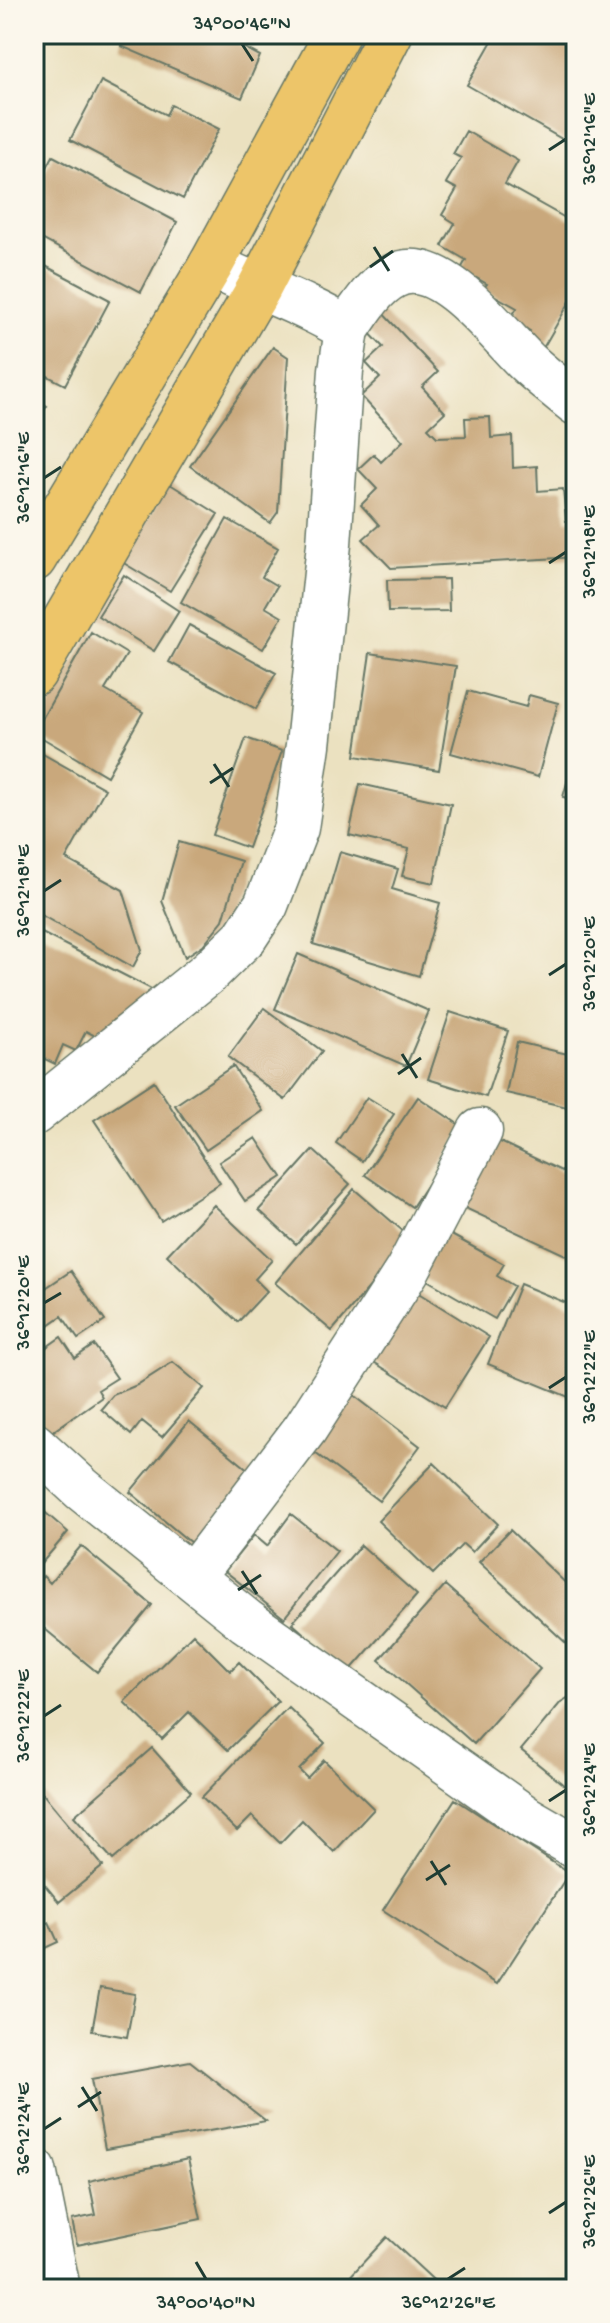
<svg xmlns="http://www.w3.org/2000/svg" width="610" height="2323" font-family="'Gochi Hand',sans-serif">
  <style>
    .building { fill: #c9a87b }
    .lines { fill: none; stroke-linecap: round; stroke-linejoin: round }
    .minor-casing { stroke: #667665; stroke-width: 47 }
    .major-casing { stroke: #667665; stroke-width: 47 }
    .minor { stroke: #fff; stroke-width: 44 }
    .major { stroke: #edc569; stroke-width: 44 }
    .ticks { fill: none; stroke: #1f3d34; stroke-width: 3 }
    .neatline { fill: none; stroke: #1f3d34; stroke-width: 3 }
    .ticks-label { font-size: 20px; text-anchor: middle; fill: #1f3d34 }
  </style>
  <rect width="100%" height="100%" fill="#fbf7ec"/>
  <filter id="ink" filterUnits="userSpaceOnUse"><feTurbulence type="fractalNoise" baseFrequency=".0125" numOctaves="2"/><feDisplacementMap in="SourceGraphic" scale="16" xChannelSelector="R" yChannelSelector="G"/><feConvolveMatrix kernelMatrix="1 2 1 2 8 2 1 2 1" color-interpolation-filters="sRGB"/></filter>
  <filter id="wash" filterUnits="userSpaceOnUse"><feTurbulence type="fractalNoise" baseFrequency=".006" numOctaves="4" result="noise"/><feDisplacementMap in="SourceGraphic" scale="32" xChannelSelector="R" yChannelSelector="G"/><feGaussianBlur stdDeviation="1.8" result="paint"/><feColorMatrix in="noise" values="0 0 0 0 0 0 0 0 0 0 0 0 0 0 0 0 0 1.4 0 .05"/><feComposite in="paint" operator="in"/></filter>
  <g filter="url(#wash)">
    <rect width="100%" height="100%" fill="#ebe1c0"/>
    <g id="blocks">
      <path class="building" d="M 123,34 L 241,34 L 239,45 L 260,56 L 242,98 L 121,46 Z
        M 496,34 L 576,34 L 576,147 L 467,85 Z
        M 101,81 L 166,115 L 171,105 L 219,129 L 183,199 L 70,140 Z
        M 466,131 L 518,161 L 505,184 L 576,224 L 576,291 L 542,350 L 525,340 L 530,331 L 510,319 L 517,308 L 483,289 L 487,284 L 461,269 L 466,260 L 442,246 L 455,223 L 442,215 L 457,189 L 446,183 L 461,158 L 453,154 Z
        M 53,156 L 177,222 L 141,292 L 34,235 L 34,192 Z
        M 34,260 L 110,300 L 65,385 L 34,369 Z
        M 378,308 L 438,372 L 422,387 L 445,412 L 428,428 L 437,437 L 466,436 L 465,418 L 490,417 L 491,438 L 512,436 L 513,468 L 537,466 L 538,491 L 563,489 L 566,521 L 576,520 L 576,557 L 391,568 L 363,539 L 379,525 L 361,505 L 377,489 L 358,469 L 374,454 L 381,462 L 403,441 L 361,396 L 380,378 L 366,363 L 383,347 L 361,324 Z
        M 273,347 L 288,357 L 278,512 L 270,523 L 190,466 Z
        M 34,397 L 47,406 L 34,424 Z
        M 170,484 L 218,514 L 170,591 L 122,562 Z
        M 227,519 L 278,548 L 262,577 L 277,586 L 265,607 L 282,617 L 263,649 L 181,602 Z
        M 124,575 L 179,611 L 154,651 L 98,616 Z
        M 448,579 L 449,611 L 388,612 L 387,580 Z
        M 574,602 L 576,602 L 576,656 L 571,655 Z
        M 189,625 L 276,673 L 256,709 L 169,662 Z
        M 91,632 L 127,654 L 105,690 L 143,712 L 107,776 L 34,733 Z
        M 370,653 L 456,666 L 439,770 L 355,756 Z
        M 468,691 L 526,707 L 529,695 L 558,703 L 538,777 L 451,753 Z
        M 246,738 L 282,751 L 248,848 L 212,835 Z
        M 34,749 L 105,789 L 66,859 L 123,890 L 142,950 L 133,967 L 34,911 Z
        M 573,761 L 576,762 L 576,800 L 563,797 Z
        M 360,784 L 451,804 L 434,883 L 402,876 L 409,849 L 349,835 Z
        M 179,842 L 241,861 L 223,920 L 203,945 L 185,957 L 162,901 Z
        M 340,852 L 398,869 L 392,889 L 440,903 L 419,976 L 313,944 Z
        M 34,929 L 161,994 L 154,1006 L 140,999 L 126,1026 L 113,1020 L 103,1040 L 86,1031 L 76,1051 L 63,1045 L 55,1064 L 43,1058 L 34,1077 Z
        M 298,954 L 429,1011 L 406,1066 L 275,1009 Z
        M 264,1008 L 322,1051 L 285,1100 L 228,1057 Z
        M 450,1012 L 508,1031 L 486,1097 L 428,1079 Z
        M 517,1042 L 576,1056 L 576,1109 L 506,1093 Z
        M 233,1066 L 263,1111 L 206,1150 L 175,1105 Z
        M 154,1081 L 220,1183 L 161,1221 L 94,1120 Z
        M 367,1097 L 394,1114 L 362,1161 L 336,1143 Z
        M 418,1097 L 464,1128 L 412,1207 L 365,1175 Z
        M 256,1138 L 282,1177 L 245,1201 L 219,1162 Z
        M 494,1139 L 576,1178 L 576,1260 L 463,1207 Z
        M 313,1150 L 350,1184 L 296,1244 L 259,1210 Z
        M 354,1189 L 411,1238 L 332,1331 L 275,1283 Z
        M 214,1205 L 272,1260 L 255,1279 L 267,1291 L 238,1322 L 167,1255 Z
        M 446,1232 L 504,1264 L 497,1276 L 514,1286 L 495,1319 L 420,1276 Z
        M 71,1271 L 105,1321 L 78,1339 L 62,1316 L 40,1331 L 34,1322 L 34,1274 L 44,1289 Z
        M 520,1284 L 576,1307 L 576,1400 L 488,1364 Z
        M 412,1289 L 489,1337 L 445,1407 L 369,1359 Z
        M 61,1337 L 75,1358 L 94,1345 L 117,1378 L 98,1390 L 102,1397 L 49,1434 L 34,1413 L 34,1356 Z
        M 173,1362 L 204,1388 L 162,1437 L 142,1421 L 131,1435 L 101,1409 L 113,1395 L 137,1385 Z
        M 352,1394 L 420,1446 L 379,1501 L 311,1450 Z
        M 189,1421 L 256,1476 L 197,1548 L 130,1492 Z
        M 434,1463 L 498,1524 L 472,1552 L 463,1544 L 433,1574 L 378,1521 Z
        M 34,1503 L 68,1532 L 34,1572 Z
        M 291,1514 L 337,1551 L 284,1618 L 225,1571 L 254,1535 L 267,1546 Z
        M 510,1530 L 576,1593 L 576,1634 L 567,1644 L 479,1562 Z
        M 361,1545 L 417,1595 L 348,1673 L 292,1623 Z
        M 81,1546 L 152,1605 L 97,1672 L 34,1620 L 34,1587 L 43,1576 L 50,1583 Z
        M 445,1585 L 540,1669 L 474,1744 L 379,1660 Z
        M 193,1634 L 230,1671 L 239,1662 L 278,1701 L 228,1750 L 189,1712 L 162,1739 L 124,1702 Z
        M 576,1693 L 576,1795 L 521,1750 L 561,1702 Z
        M 288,1707 L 325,1743 L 299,1770 L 307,1778 L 324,1760 L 374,1809 L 334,1852 L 302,1820 L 280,1843 L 252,1816 L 237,1831 L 202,1797 Z
        M 152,1748 L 191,1792 L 113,1860 L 74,1816 Z
        M 34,1783 L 103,1866 L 59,1902 L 34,1872 Z
        M 455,1799 L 569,1873 L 497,1984 L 383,1910 Z
        M 49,1922 L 58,1942 L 34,1953 L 34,1929 Z
        M 100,1988 L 135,1994 L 127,2037 L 92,2031 Z
        M 190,2061 L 266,2121 L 105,2149 L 92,2079 Z
        M 188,2159 L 201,2219 L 77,2245 L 72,2220 L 96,2215 L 89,2181 Z
        M 387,2237 L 443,2289 L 350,2289 L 344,2283 Z"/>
    </g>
  </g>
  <g filter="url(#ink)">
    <use href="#blocks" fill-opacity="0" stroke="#667665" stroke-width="2"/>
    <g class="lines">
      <g class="minor-casing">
        <path id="minor" d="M 347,329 C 361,309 377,280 402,273 C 446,261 500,337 528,363 C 543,377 560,390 576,403
          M 34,1113 L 209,972 L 245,937 L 266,905 L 296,828 L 308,745 L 329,544 L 341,370 L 347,329 C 304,303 256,287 211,265
          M 34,1445 L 82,1489 L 246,1621 L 526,1818 L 576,1847
          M 193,1576 L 305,1429 L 407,1271 L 480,1131
          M 34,2170 L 58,2289"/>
      </g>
      <g class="major-casing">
        <path id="major" d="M 34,559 L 211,265 L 337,34
          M 34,673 L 259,288 L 390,34"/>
      </g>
      <use href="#minor" class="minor"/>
      <use href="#major" class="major"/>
    </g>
  </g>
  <path class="ticks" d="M 242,44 L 253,61M 549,150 L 566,139M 374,247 L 389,271M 370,267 L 393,251M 44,478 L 61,467M 549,563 L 566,552M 214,764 L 229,787M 210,783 L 233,768M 44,891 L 61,880M 549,975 L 566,964M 402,1054 L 417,1078M 398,1074 L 421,1058M 44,1303 L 61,1293M 549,1388 L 566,1377M 242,1571 L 257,1594M 238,1590 L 261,1575M 44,1716 L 61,1705M 549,1801 L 566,1790M 431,1861 L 446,1885M 426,1880 L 450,1865M 82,2087 L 97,2111M 78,2107 L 101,2092M 44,2129 L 61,2118M 549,2213 L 566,2202M 196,2262 L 206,2279M 448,2279 L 465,2268"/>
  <rect width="610" height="2323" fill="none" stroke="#fbf7ec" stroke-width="88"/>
  <rect x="44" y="44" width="522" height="2235" class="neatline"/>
  <g class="ticks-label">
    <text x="242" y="29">34°00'46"N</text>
    <text transform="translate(588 139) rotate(-90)" y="7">36°12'16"E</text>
    <text transform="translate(22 478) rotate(-90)" y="7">36°12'16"E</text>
    <text transform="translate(588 552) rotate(-90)" y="7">36°12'18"E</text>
    <text transform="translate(22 891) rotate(-90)" y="7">36°12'18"E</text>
    <text transform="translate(588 964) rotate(-90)" y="7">36°12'20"E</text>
    <text transform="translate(22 1303) rotate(-90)" y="7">36°12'20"E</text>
    <text transform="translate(588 1377) rotate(-90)" y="7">36°12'22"E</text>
    <text transform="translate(22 1716) rotate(-90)" y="7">36°12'22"E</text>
    <text transform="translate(588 1790) rotate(-90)" y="7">36°12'24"E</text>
    <text transform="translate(22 2129) rotate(-90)" y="7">36°12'24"E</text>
    <text transform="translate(588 2202) rotate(-90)" y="7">36°12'26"E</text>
    <text x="206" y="2308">34°00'40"N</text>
    <text x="448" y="2308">36°12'26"E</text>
  </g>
</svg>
